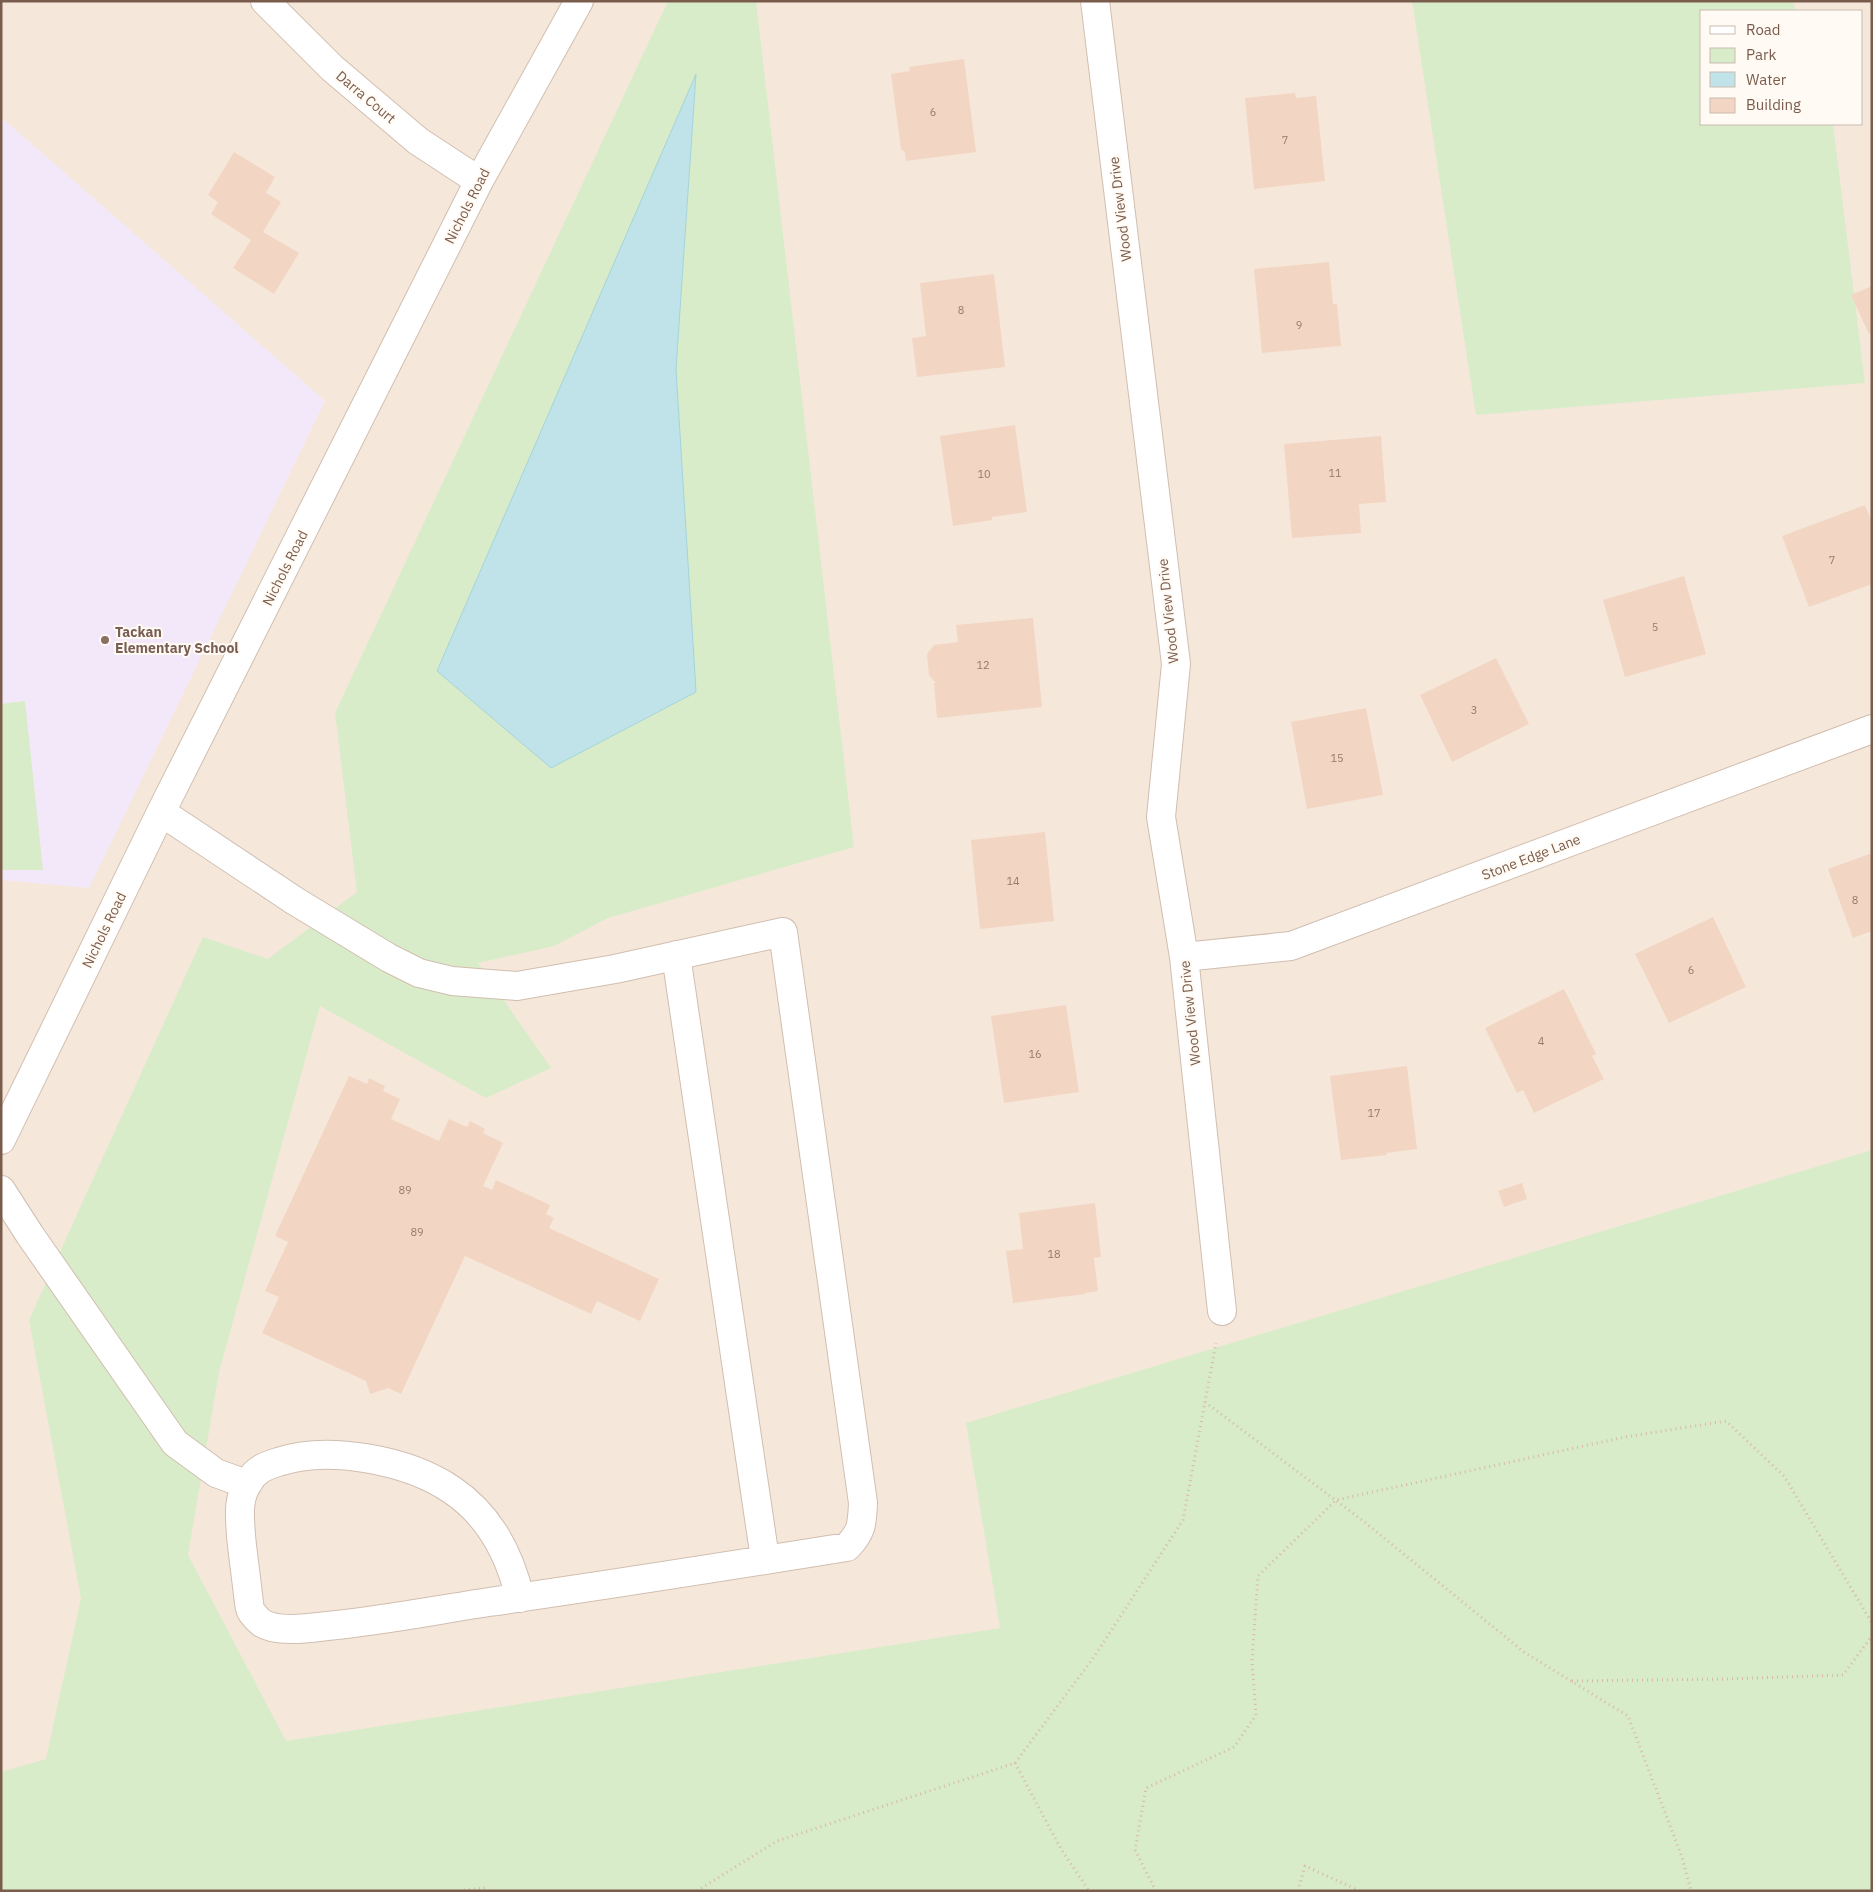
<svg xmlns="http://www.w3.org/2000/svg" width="1873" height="1892" font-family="'IBM Plex Sans',sans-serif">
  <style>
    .residential { fill: #f5e8da; fill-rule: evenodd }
    .education { fill: #f3e8fa }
    .green { fill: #d8ecc9; fill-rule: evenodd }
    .water { fill: #bfe3e8; stroke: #a5d3da }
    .building { fill: #f3d5c3 }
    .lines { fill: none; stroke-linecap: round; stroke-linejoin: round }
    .minor-casing { stroke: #d1beb0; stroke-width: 30 }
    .path { stroke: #d9b8a5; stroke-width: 3; stroke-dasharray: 1 4; stroke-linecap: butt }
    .minor { stroke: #fff; stroke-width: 28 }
    .education-dot { fill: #8d6e63; stroke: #fffaf3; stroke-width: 2 }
    .labels { text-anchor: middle; stroke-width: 4; stroke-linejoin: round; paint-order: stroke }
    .number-label { font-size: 11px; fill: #987a6a }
    .street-label { font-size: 14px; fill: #7a5c4d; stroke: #fffaf3 }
    .education-label { font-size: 14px; font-weight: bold; fill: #785e54; stroke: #fffaf3; text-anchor: start }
  </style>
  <rect width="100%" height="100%" fill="#fdf6ec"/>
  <path class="residential" d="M 1,1 L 1872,1 L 1872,1891 L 1,1891 ZM 1702,11 L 1862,11 L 1862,124 L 1702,124 Z"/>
  <path class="education" d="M 1,117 L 325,401 L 89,888 L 1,880 Z"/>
  <path class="green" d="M 668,1 L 756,1 L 854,847 L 608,918 L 554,946 L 478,963 L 551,1068 L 486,1098 L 320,1006 L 219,1372 L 188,1555 L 286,1741 L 1000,1628 L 966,1423 L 1872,1150 L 1872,1891 L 1,1891 L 1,1772 L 46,1759 L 81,1598 L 29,1320 L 203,937 L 268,959 L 357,892 L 335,713 ZM 696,76 L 676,369 L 437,671 Z
    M 1412,1 L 1793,1 L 1796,11 L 1702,11 L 1702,124 L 1833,124 L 1865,383 L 1476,415 Z
    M 25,701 L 43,870 L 1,870 L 1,704 Z"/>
  <path class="water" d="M 696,74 L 676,369 L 696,692 L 551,768 L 437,671 Z"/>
  <path class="building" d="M 964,59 L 976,152 L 906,161 L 905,152 L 901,149 L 891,74 L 910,71 L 909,67 Z
    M 1295,93 L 1296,98 L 1316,96 L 1325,181 L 1254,189 L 1245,98 Z
    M 234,152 L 275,177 L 266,193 L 281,202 L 263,232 L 299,253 L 274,294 L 233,268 L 251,240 L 211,214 L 218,202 L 208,195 Z
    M 1329,262 L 1333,304 L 1337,304 L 1341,346 L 1262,353 L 1254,269 Z
    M 994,274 L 1005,367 L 917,377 L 912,338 L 926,336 L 920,283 Z
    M 1872,286 L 1872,333 L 1869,334 L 1851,295 Z
    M 1015,425 L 1027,512 L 992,517 L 992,520 L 953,526 L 940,436 Z
    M 1381,436 L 1386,502 L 1359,504 L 1361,533 L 1292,538 L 1284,444 Z
    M 1865,505 L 1872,522 L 1872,584 L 1809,607 L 1782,536 Z
    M 1684,576 L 1706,654 L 1625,677 L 1603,600 Z
    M 1033,618 L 1042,707 L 937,718 L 934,683 L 936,683 L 929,675 L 927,654 L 934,645 L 958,642 L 956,625 Z
    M 1496,658 L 1529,724 L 1452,762 L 1420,695 Z
    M 1366,708 L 1383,795 L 1307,809 L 1291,722 Z
    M 1045,832 L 1054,921 L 980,929 L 971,840 Z
    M 1872,853 L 1872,931 L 1853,938 L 1828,869 Z
    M 1713,917 L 1746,987 L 1669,1023 L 1635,954 Z
    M 1564,989 L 1596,1054 L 1592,1056 L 1604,1079 L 1534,1113 L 1523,1090 L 1517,1093 L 1485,1028 Z
    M 1066,1005 L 1079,1092 L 1004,1103 L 991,1016 Z
    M 1407,1066 L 1417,1149 L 1386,1153 L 1387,1155 L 1341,1160 L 1330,1076 Z
    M 349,1076 L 367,1084 L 369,1078 L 385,1086 L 383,1091 L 400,1099 L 391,1119 L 439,1141 L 449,1119 L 467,1127 L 470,1121 L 485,1129 L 483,1133 L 503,1143 L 483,1186 L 492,1190 L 496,1180 L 550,1205 L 546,1214 L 554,1218 L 549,1228 L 659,1279 L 640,1321 L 597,1301 L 591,1314 L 465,1256 L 401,1394 L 388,1388 L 370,1394 L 366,1381 L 262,1333 L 279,1297 L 265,1291 L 288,1242 L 275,1236 Z
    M 1522,1183 L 1527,1199 L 1504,1207 L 1498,1191 Z
    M 1095,1203 L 1101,1257 L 1094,1258 L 1098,1291 L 1085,1293 L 1085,1294 L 1013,1303 L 1006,1251 L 1023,1249 L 1019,1213 Z"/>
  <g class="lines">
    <g class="minor-casing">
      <path id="minor" d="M 265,1 L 332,68 L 418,141 L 479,181
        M 1095,1 L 1176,664 L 1161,817 L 1184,957 L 1222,1311
        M 161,812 L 295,901 L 389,958 L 419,973 L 452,981 L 517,986 L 615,969 L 783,932 L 863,1503 C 862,1524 862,1532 847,1547 C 728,1566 609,1585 489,1602 C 436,1610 381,1621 327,1626 C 310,1628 277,1633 262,1623 C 259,1621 253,1615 251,1611 C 249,1608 249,1600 248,1595 C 246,1576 243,1556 241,1536 C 240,1517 237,1500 248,1483 C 255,1470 265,1466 278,1462 C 328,1445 408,1460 452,1490 C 489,1515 510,1555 520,1598
        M 676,955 L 765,1559
        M 1184,957 L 1291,946 L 1872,729
        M 1,1140 L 161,812 L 479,181 L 579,1
        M 1,1190 L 30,1235 L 175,1443 L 216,1473 L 246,1484"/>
    </g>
    <path class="path" d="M 1205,1402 L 1362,1520 L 1524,1652 L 1628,1716 L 1682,1857 L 1691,1891
      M 1572,1681 L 1726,1679 L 1843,1675 L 1872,1636
      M 1015,1763 L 1061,1849 L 1089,1891
      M 454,1891 L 485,1888 L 486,1891
      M 697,1891 L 777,1841 L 1015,1763 L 1094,1657 L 1183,1520 L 1216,1343
      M 1156,1891 L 1135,1850 L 1146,1788 L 1234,1747 L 1256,1715 L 1252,1660 L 1258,1576 L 1336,1500 L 1625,1437 L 1726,1421 L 1784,1476 L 1872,1623
      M 1298,1891 L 1305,1866 L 1360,1891"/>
    <use href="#minor" class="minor"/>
  </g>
  <circle class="education-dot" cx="105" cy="640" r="5"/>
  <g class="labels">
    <g class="number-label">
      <text x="933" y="116">6</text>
      <text x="1285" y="144">7</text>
      <text x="961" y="314">8</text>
      <text x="1299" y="329">9</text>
      <text x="1335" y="477">11</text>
      <text x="984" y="478">10</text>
      <text x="1832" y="564">7</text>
      <text x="1655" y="631">5</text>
      <text x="983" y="669">12</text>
      <text x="1474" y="714">3</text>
      <text x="1337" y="762">15</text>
      <text x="1013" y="885">14</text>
      <text x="1855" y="904">8</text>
      <text x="1691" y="974">6</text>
      <text x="1541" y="1045">4</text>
      <text x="1035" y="1058">16</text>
      <text x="1374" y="1117">17</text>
      <text x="405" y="1194">89</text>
      <text x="417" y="1236">89</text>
      <text x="1054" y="1258">18</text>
    </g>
    <g class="street-label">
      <text transform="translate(366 97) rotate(40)" y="5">Darra Court</text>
      <text transform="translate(467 206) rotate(-63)" y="5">Nichols Road</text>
      <text transform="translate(1120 209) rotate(-97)" y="5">Wood View Drive</text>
      <text transform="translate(285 568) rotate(-63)" y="5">Nichols Road</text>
      <text transform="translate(1168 611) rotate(-96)" y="5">Wood View Drive</text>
      <text transform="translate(1531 857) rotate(-21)" y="5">Stone Edge Lane</text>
      <text transform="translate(104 930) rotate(-64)" y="5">Nichols Road</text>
      <text transform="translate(1190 1013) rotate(-96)" y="5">Wood View Drive</text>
    </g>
    <g class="education-label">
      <text x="115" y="637">Tackan<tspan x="115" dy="16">Elementary School</tspan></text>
    </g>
  </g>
  <rect width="1873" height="1892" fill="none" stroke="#7a5c4d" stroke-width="5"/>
  <rect x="1700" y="10" width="162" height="115" fill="#fffaf3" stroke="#cabbb1"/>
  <rect x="1710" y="26" width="25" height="8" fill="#ffffff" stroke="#cabbb1"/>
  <text x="1746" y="35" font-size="15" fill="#7a5c4d">Road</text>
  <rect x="1710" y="48" width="25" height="15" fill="#d8ecc9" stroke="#cabbb1"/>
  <text x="1746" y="60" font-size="15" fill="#7a5c4d">Park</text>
  <rect x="1710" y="72" width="25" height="15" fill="#bfe3e8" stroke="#cabbb1"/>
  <text x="1746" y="85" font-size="15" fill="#7a5c4d">Water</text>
  <rect x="1710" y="98" width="25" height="15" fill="#f3d5c3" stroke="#cabbb1"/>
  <text x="1746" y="110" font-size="15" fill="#7a5c4d">Building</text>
</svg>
